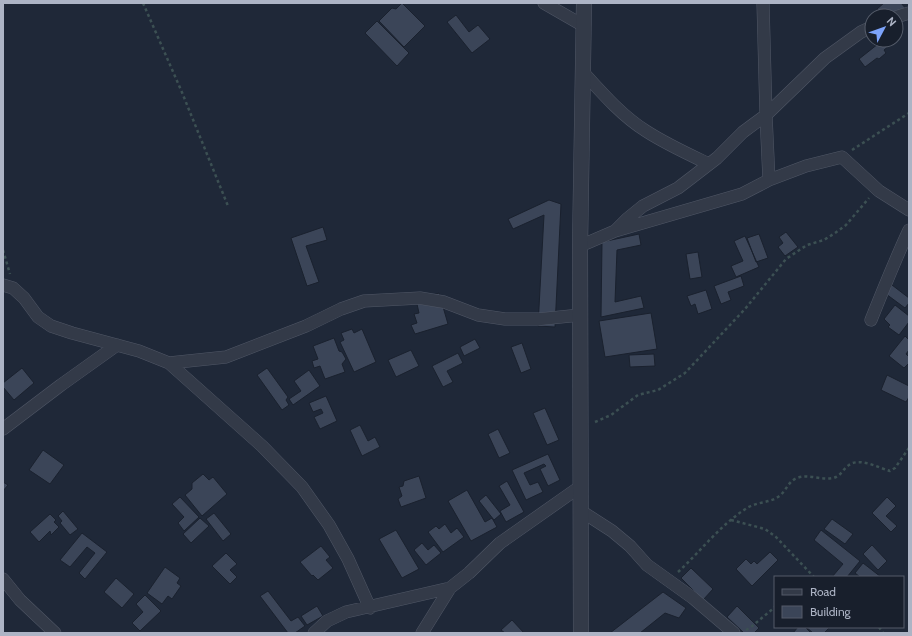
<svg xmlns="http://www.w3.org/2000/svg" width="912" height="636" font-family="Cabin,sans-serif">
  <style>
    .building { fill: #3b4558; stroke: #1a212e }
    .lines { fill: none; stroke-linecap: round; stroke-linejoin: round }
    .minor-casing { stroke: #505766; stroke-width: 13 }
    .tertiary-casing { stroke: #505766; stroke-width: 16 }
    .path { stroke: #3c5053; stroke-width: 2.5; stroke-dasharray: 3 3; stroke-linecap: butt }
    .minor { stroke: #333a48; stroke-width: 12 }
    .tertiary { stroke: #333a48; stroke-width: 15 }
  </style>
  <rect width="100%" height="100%" fill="#1f2838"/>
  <path class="building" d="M 402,3 L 425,26 L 404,47 L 379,21 L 392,8 L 396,9 Z
    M 884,3 L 901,3 L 907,10 L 896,16 L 883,16 L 877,9 Z
    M 456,15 L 469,32 L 478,25 L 490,39 L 472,53 L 447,22 Z
    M 377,21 L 409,53 L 397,66 L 365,33 Z
    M 883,40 L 886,40 L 890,45 L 884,50 L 886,53 L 879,59 L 877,58 L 865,67 L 859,59 Z
    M 549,200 L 561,204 L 555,327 L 538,326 L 544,215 L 513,229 L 508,219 Z
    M 323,227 L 327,240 L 306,246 L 319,282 L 307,286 L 291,238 Z
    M 786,232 L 798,247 L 785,256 L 778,247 L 783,243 L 779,237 Z
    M 639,234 L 641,245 L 617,250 L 615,302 L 641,296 L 644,308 L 601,317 L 602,242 Z
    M 759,234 L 768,258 L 756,262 L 747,238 Z
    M 745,236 L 759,267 L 736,277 L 731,266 L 743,261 L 734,241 Z
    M 698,252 L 702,277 L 690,279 L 686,254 Z
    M 741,276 L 744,286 L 728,292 L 731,300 L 721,304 L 714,286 Z
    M 892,285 L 909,298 L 909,303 L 905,308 L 886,294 Z
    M 706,290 L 712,309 L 698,314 L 695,304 L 691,306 L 687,296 Z
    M 439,293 L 448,324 L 415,334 L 411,325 L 417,323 L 414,314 L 419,313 L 417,304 L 422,299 Z
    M 895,305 L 909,316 L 909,322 L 899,335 L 888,327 L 890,325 L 884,319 Z
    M 651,313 L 657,349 L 605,357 L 599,321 Z
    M 352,329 L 354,333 L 362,329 L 376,362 L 354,372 L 340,342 L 344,340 L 341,333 Z
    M 905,336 L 909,340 L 909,350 L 906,354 L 909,357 L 909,363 L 904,368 L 889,356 Z
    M 334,338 L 339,351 L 342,352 L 346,359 L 342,364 L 345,372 L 325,379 L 320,366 L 314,368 L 312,361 L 318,359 L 313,346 Z
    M 475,339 L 480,348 L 464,356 L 460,347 Z
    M 522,343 L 531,369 L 521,373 L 511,347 Z
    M 411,350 L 419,366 L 396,377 L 388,360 Z
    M 458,353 L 463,363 L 447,371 L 453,382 L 443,387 L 432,366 Z
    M 654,354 L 655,366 L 630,367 L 629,355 Z
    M 22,368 L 34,383 L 14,400 L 3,387 L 3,383 Z
    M 267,368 L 288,397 L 286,400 L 289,405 L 282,410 L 257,375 Z
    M 309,370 L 320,386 L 293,405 L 289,399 L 301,391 L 294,381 Z
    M 887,375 L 909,386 L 909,397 L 906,402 L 881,390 Z
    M 326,396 L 337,421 L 320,429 L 314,417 L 323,413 L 321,409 L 313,412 L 309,403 Z
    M 545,408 L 559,440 L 547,445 L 533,413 Z
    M 360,425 L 368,441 L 375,437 L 380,447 L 362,456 L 350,430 Z
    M 498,429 L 510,453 L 499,458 L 488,434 Z
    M 43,450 L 64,465 L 50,484 L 29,470 Z
    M 548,454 L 560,480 L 548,486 L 540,469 L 546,466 L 544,464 L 524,473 L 530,485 L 538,482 L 543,492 L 526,500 L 512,470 Z
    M 203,474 L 209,480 L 213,477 L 227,494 L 202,516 L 185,495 L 192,489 L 192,483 Z
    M 419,476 L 426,498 L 401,507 L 398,499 L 402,496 L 399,487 L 403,486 L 404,481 Z
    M 507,481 L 524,512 L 506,522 L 500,511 L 510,505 L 499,486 Z
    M 3,482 L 8,485 L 3,491 Z
    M 467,490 L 485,522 L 492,518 L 497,527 L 471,541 L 448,501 Z
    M 486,495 L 501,514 L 494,520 L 479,501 Z
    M 180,497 L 199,517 L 184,531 L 178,523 L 184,517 L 172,504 Z
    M 887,497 L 896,506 L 886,516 L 897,526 L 891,532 L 872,513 Z
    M 63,511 L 78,529 L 70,535 L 60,523 L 62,521 L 58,516 Z
    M 214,513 L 231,534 L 223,541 L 206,519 Z
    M 50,514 L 56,520 L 54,522 L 59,527 L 51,535 L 50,531 L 39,542 L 30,532 Z
    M 200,518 L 209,526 L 191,543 L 183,534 Z
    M 832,519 L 853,534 L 845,544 L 824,529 Z
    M 445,524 L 451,533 L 457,528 L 464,537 L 443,552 L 428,532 L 436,526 L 439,529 Z
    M 396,530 L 419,569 L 402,578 L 379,539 Z
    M 821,530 L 860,561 L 847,577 L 832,577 L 843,564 L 814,540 Z
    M 82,533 L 107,552 L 85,579 L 79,573 L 95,553 L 87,547 L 70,567 L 60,560 Z
    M 422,543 L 428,550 L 434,545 L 441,553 L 426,565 L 414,550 Z
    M 872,545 L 887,561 L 878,570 L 863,554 Z
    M 321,546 L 330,557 L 326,560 L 333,568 L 318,580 L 313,575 L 312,576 L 300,562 Z
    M 770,552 L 778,560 L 752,586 L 736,569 L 746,559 L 751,564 L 754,561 L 757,564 Z
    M 226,553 L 237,564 L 230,570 L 237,577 L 230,584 L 212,566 Z
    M 863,563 L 881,577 L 860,577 L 855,573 Z
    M 165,567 L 180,578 L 177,583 L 181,586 L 172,599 L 168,596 L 162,604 L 147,593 Z
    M 691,568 L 713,589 L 703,600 L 681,578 Z
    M 116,578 L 134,594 L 122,608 L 104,592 Z
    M 268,591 L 291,621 L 298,617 L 305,626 L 295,633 L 288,633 L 260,596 Z
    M 663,592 L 686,608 L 679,618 L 665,613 L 640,633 L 610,633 Z
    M 145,595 L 161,611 L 140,631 L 132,623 L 143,612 L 136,604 Z
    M 317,606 L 323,616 L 307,625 L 301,616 Z
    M 737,606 L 759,628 L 754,633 L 744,633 L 727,617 Z
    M 512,620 L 524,633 L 505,633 L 501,630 Z
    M 798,627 L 805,627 L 811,633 L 793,633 Z
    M 806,627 L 830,627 L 824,633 L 813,633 Z"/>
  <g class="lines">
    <g class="minor-casing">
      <path id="minor" d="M 544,3 L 584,26
        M 763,3 L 766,115 L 769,180
        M 896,17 L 909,13
        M 583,72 C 602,93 622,116 646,131 C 666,144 688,154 709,164
        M 616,230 L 627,219 L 643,206 L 678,188 L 695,175 L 717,158 L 743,132 L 766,115 L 825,58 L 861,32 L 872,27
        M 580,246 L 615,231 L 742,194 L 769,180 L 806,166 L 842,157 L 879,191 L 909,210
        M 3,285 L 13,288 L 24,298 L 38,317 L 51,326 L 72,333 L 139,351 L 169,363 L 226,357 L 306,326 L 341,309 L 364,301 L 420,298 L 444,302 L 478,315 L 505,319 L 541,319 L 580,315
        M 871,320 C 883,290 895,260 909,230
        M 169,363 L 262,446 L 302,487 L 329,525 L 348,559 L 370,608
        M 3,429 L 61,385 L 117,345
        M 581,511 L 612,531 L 630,546 L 647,565 L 693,598 L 734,633
        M 3,579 L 20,600 L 55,633
        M 314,633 L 327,621 L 346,612 L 450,588 L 469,573 L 500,543 L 581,486
        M 422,633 L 450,588"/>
    </g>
    <g class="tertiary-casing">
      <path id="tertiary" d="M 581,633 L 580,246 L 584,3"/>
    </g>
    <path class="path" d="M 143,3 L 181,90 L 228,206
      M 852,150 L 909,113
      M 3,250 L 10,274
      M 595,422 L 611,415 L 638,395 L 658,390 L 685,373 L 745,309 L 786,259 L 807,245 L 824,240 L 835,233 L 846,225 L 869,198
      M 731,520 L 765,529 L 776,537 L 814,577
      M 678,572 C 701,551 720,525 747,508 C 756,502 769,503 778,497 C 786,492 788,481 797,478 C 809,473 824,482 836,477 C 841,475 844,468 849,465 C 860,457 879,468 890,471 L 895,468 L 909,448
      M 879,627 L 883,633
      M 746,630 L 751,627 L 775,607"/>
    <use href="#minor" class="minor"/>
    <use href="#tertiary" class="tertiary"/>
  </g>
  <rect width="912" height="636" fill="none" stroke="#adb4c5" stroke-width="8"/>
  <rect x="774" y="576" width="130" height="52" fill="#181f2c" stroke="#545b69"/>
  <rect x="782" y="589" width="20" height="6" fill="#333a48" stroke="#545b69"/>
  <text x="810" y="596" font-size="12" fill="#adb4c5">Road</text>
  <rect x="782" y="606" width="20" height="12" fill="#3b4558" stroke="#545b69"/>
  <text x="810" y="616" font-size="12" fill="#adb4c5">Building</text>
  <g transform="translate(884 28) rotate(49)"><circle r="19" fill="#181f2c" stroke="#545b69"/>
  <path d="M0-3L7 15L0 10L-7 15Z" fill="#7ca3fb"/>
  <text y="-6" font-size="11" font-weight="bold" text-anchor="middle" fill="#adb4c5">N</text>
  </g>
</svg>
